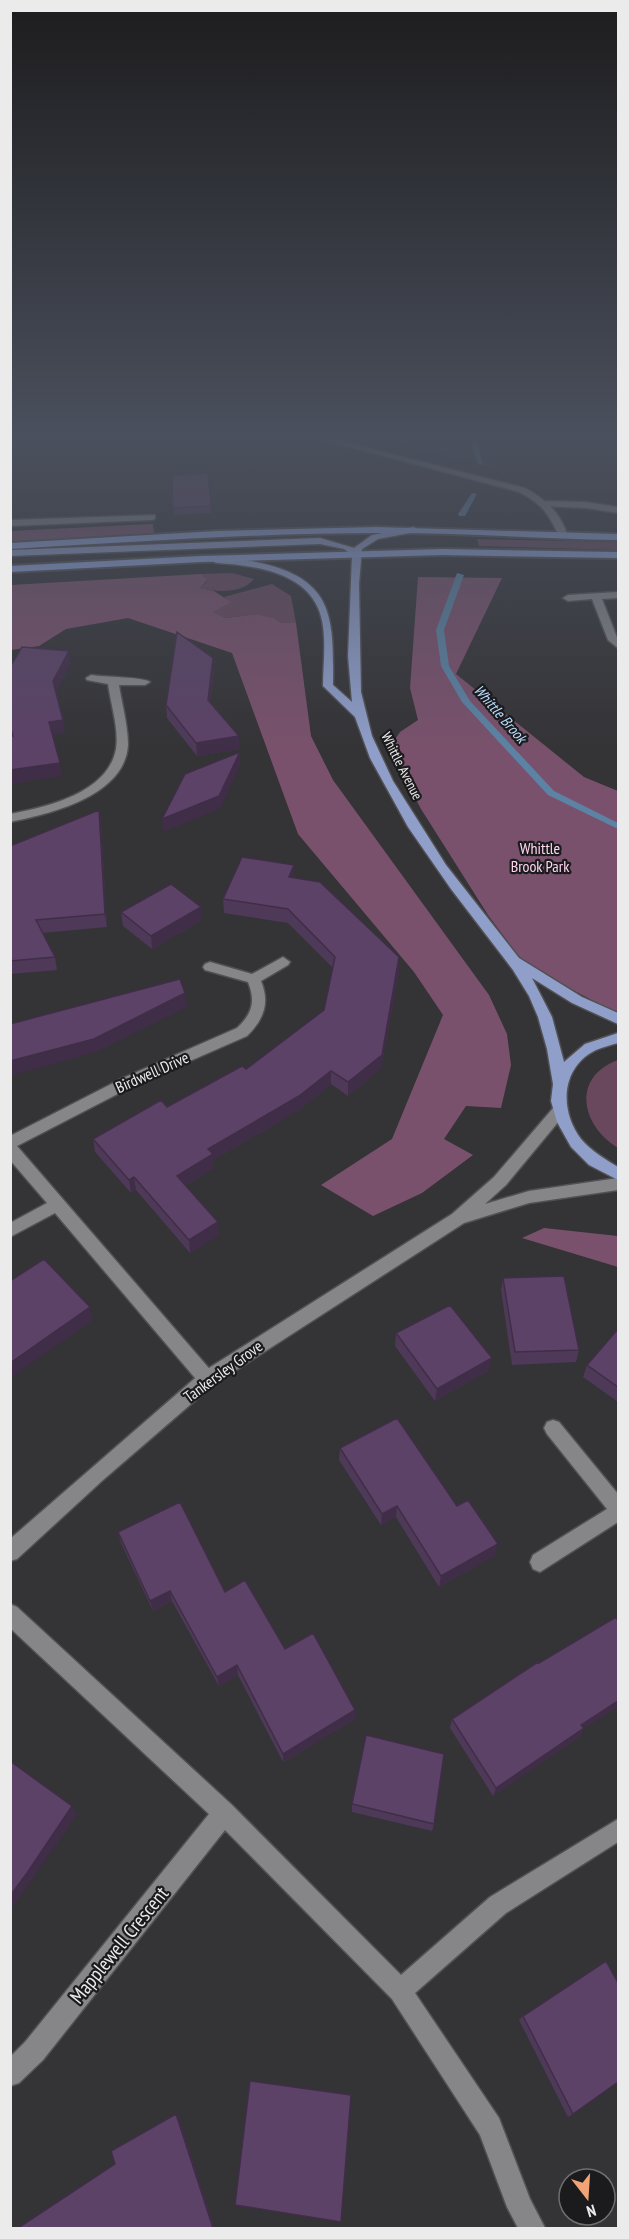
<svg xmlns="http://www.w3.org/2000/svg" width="629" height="2239" font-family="'PT Sans Narrow',sans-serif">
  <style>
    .built { fill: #3d3c45 }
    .green { fill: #69485e }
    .forest { fill: #7a516c }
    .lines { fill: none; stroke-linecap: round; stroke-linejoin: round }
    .stream { fill: #5c83a4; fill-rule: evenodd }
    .minor-casing { stroke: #515154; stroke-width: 3 }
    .tertiary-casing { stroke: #515154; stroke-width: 3 }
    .primary-casing { stroke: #515154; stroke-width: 3 }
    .trunk-casing { stroke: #515154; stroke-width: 4 }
    .minor { fill: #868689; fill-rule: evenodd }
    .tertiary { fill: #868689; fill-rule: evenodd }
    .primary { fill: #909fca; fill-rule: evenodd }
    .trunk { fill: #93a7e0; fill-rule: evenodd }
    .wall { fill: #4f3959 }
    .shaded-wall { fill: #402e48 }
    .building { fill: #5c4267; stroke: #402e48; stroke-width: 1.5 }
    .labels { text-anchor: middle; stroke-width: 4.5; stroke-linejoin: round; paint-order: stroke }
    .far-street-label { font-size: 14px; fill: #ebebec; stroke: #1b1b1d }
    .far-water-label { font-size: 15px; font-style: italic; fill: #b9ddfd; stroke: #1b1b1d }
    .park-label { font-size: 16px; fill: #ffd5f0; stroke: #1b1b1d }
    .street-label { font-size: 16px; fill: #ebebec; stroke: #1b1b1d }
    .near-street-label { font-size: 20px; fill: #ebebec; stroke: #1b1b1d }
  </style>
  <rect width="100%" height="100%" fill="#343336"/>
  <path class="built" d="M 381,439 L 488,439 L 489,467 Z"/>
  <path class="green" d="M 477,539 L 618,542 L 618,550 L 479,546 Z
    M 232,573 L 254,579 C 242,594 217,592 200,588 L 207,581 L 201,574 Z
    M 272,584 L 291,596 L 296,623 L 281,623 L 274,618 L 257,614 L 226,618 L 212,612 L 230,602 L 224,597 Z
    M 618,1060 L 618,1148 C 581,1126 571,1077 618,1060 Z"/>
  <path class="forest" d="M 153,524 L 154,534 L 11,543 L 11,531 Z
    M 201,574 L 207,580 L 200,588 L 214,591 L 231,602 L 213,612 L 226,618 L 257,614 L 274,618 L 281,623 L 296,623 L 311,736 L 333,780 L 489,995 L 507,1034 L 511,1065 L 501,1108 L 466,1106 L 444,1139 L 473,1155 L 422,1193 L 373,1216 L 321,1185 L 392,1139 L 443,1015 L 414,972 L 298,834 L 232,653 L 128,618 L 66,629 L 39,646 L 11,650 L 11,585 Z
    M 418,577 L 502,578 L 456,674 L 584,777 L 618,791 L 618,1014 L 571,989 L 520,958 L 488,915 L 421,809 L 389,748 L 400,732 L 418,720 L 410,688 Z
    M 544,1228 L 618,1236 L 618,1267 L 522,1238 Z"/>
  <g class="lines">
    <path class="stream" d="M 470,439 L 476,439 L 483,465 L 478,464 Z
      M 472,493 L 477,494 L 465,516 L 459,516 L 458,514 Z
      M 457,573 L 464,575 L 444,630 L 449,666 L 470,701 L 554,791 L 618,823 L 618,829 L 548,795 L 462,702 L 441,666 L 436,630 Z"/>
    <g class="minor-casing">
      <path id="minor" d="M 545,501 L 586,502 L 618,507 L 618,513 L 586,508 L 542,506 L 541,504 Z
        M 155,515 L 155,519 L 152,520 L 10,526 L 10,520 Z
        M 618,592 L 618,598 L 602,599 L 618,640 L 618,648 L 608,640 L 592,599 L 568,601 L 563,598 L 568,595 Z
        M 91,675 C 103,677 144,677 150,682 L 145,685 L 119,685 C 122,705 128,725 128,745 C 125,796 50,814 10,822 L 10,814 C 47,807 108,793 116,749 C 119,729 111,705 108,684 L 87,680 L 86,678 Z
        M 283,957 L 290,962 L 288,965 L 261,981 C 270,1003 264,1019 247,1036 L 133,1086 L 17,1146 L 213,1373 L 216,1379 L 213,1385 L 207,1387 L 201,1385 L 55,1213 L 10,1237 L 10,1223 L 47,1203 L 10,1160 L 10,1136 L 123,1078 L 237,1028 C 252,1014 256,1002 248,982 L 205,970 L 203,967 L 205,964 L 210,962 L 252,974 Z
        M 553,1420 L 559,1422 L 618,1494 L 618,1522 L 540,1572 L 533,1569 L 530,1562 L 533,1555 L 607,1509 L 547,1434 L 544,1428 L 547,1422 Z
        M 10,1604 L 17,1607 L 232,1805 L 401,1975 L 490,1897 L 618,1819 L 618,1842 L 506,1913 L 415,1993 L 499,2118 L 530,2199 L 545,2228 L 518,2228 L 507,2207 L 480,2135 L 392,1999 L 225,1830 L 43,2060 L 19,2083 L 10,2086 L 10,2057 L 25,2042 L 209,1814 L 10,1628 Z"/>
    </g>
    <g class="tertiary-casing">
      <path id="tertiary" d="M 320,439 L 333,439 L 525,488 C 545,499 560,512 567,534 L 559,536 C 548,513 542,504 519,492 Z
        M 559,1105 L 564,1107 L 566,1111 L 564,1115 L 506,1185 L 485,1204 L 529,1191 L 618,1178 L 618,1190 L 529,1203 L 464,1223 L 213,1385 L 103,1480 L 17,1559 L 10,1561 L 10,1539 L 201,1373 L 452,1214 L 494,1177 L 554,1107 Z"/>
    </g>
    <g class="primary-casing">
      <path id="primary" d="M 413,527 L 416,528 L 416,532 L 378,539 L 362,549 L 359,584 L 361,692 L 372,736 L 393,781 L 446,865 L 519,958 L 582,997 L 618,1013 L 618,1024 L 572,1003 L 532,978 L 552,1017 L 564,1062 L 585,1044 L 618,1033 L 618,1043 C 611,1045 603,1047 596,1050 C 561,1067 559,1110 581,1139 C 591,1151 605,1159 618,1167 L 618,1180 L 589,1165 L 571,1147 L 557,1122 L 551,1101 L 553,1084 L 547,1049 L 538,1017 L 529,996 L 513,970 L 451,889 L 408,827 L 370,758 L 355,717 L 323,686 C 323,661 328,631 318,608 C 302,571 250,565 216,563 L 211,560 C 220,554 241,559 251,561 C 333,577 334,613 333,685 L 352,702 L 348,656 L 352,555 L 344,549 L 320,544 L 10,556 L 10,550 L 320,538 L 354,548 L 372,535 Z"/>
    </g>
    <g class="trunk-casing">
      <path id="trunk" d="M 376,527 L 618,534 L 618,540 C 538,539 458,532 378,533 C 255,533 133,542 10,549 L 10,543 L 217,531 Z
        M 442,549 L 618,552 L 618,558 L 442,555 L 201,562 L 10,572 L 10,566 L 201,556 Z"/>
    </g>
    <use href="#minor" class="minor"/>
    <use href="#tertiary" class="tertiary"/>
    <use href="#primary" class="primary"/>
    <use href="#trunk" class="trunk"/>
  </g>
  <path class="wall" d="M 119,439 L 145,439 L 141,442 Z
    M 172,475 L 211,506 L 211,513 L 174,515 Z
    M 214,671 L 210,702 L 240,749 L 197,756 L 167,718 L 166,705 Z
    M 99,810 L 101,823 L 107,927 L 42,933 L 55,957 L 57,970 L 10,974 L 10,846 Z
    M 294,865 L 294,877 L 399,957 L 399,971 L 381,1068 L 348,1096 L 331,1084 L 299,1110 L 213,1160 L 214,1168 L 185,1185 L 219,1235 L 190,1253 L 136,1190 L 131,1193 L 95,1152 L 93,1139 L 167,1107 L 246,1069 L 324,1010 L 333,968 L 288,923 L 224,913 L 223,899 Z
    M 121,912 L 202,920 L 152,949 L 123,926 Z
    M 503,1278 L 579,1350 L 576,1362 L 512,1365 L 501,1290 Z
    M 618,1329 L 618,1402 L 583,1377 L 587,1365 Z
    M 396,1333 L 489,1370 L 435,1401 L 395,1346 Z
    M 340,1448 L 457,1506 L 495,1555 L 439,1587 L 396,1517 L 381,1525 L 339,1460 Z
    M 118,1532 L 225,1592 L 285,1649 L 355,1710 L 355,1719 L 283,1762 L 238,1675 L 219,1686 L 172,1601 L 153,1611 L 121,1543 Z
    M 539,1663 L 583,1729 L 579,1737 L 493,1796 L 450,1728 L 452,1719 Z
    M 352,1804 L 434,1824 L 432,1831 L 352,1812 Z
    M 523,2016 L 573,2114 L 568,2117 L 519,2020 Z"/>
  <path class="shaded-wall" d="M 171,439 L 178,439 L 172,445 Z
    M 69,651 L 71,664 L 55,694 L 53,681 Z
    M 213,658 L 214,671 L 209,713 L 208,700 Z
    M 63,720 L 65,733 L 51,735 L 49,722 Z
    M 239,736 L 240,749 L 197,756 L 196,743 Z
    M 240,752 L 240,765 L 220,809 L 163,832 L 162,819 Z
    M 60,763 L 62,776 L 10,784 L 10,770 Z
    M 99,810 L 101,823 L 107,927 L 105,914 Z
    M 294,865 L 294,879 L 289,877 Z
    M 201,907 L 202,920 L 152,949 L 151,936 Z
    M 399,957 L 399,971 L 381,1068 L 348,1096 L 348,1082 Z
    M 185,993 L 187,1007 L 96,1052 L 13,1075 L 10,1068 L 10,1061 Z
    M 331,1071 L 331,1084 L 299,1110 L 213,1160 L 214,1168 L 178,1189 L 177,1176 L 208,1149 Z
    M 134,1177 L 136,1190 L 131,1193 L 129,1180 Z
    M 218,1222 L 219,1235 L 190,1253 L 189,1240 Z
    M 90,1307 L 93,1320 L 10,1378 L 10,1363 Z
    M 492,1358 L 489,1370 L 435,1401 L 437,1389 Z
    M 397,1506 L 396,1517 L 381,1525 L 382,1514 Z
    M 498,1544 L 495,1555 L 439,1587 L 441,1576 Z
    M 170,1591 L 172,1601 L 153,1611 L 150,1601 Z
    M 237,1665 L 238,1675 L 219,1686 L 217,1677 Z
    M 618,1701 L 618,1707 L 583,1729 L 579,1737 L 493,1796 L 496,1788 L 581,1725 Z
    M 355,1710 L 355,1719 L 283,1762 L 283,1754 Z
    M 72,1806 L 77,1814 L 32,1880 L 10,1910 L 10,1896 Z
    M 176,2114 L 179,2117 L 215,2228 L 212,2229 Z"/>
  <path class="building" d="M 208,473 L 211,506 L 173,508 L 172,475 Z
    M 177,632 L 213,658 L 208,700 L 239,736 L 196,743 L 166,705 Z
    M 22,647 L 69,651 L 53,681 L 63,720 L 49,722 L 60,763 L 10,770 L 10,736 L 13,736 L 10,726 L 10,667 Z
    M 240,752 L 219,796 L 162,819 L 185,774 Z
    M 99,810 L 105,914 L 36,920 L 55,957 L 10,961 L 10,846 Z
    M 242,857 L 294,865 L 289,877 L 320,882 L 399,957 L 382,1055 L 348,1082 L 331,1071 L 299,1096 L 208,1149 L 213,1154 L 177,1176 L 218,1222 L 189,1240 L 134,1177 L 129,1180 L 93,1139 L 161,1100 L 167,1107 L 242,1066 L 246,1069 L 324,1010 L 335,957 L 288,909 L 223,899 Z
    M 171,884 L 201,907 L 151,936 L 121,912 Z
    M 180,979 L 185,993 L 94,1039 L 10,1061 L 10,1024 Z
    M 44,1259 L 90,1307 L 10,1363 L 10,1281 Z
    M 564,1276 L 579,1350 L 515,1352 L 503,1278 Z
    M 450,1305 L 492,1358 L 437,1389 L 396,1333 Z
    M 618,1329 L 618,1387 L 587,1365 Z
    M 397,1418 L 457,1506 L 468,1500 L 498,1544 L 441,1576 L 397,1506 L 382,1514 L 340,1448 Z
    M 180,1502 L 225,1592 L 245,1580 L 285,1649 L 313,1633 L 355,1710 L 283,1754 L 237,1665 L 217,1677 L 170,1591 L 150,1601 L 118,1532 Z
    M 616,1617 L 618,1621 L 618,1701 L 581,1725 L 584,1728 L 496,1788 L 452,1719 L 538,1662 L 539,1663 Z
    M 366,1735 L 444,1754 L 434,1824 L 352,1804 Z
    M 10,1761 L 72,1806 L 27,1873 L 10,1896 Z
    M 606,1961 L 618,1983 L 618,2082 L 573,2114 L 523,2016 Z
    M 250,2081 L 351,2095 L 341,2222 L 235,2205 Z
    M 176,2114 L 213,2228 L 18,2229 L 18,2228 L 115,2164 L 111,2151 Z"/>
  <linearGradient id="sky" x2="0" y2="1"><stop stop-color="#1d1c1e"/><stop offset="0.58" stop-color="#4a505d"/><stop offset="1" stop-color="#4a505d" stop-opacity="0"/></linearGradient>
  <rect width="629" height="752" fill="url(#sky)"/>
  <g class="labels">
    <g class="far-street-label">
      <text transform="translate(402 766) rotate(63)" y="5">Whittle Avenue</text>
    </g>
    <g class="far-water-label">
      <text transform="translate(500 714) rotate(49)" y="5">Whittle Brook</text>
    </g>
    <g class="park-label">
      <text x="540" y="854">Whittle<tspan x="540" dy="18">Brook Park</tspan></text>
    </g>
    <g class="street-label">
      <text transform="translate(152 1072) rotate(-24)" y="6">Birdwell Drive</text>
      <text transform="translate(223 1371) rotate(-36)" y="6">Tankersley Grove</text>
    </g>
    <g class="near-street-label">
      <text transform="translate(119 1945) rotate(-51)" y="7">Mapplewell Crescent</text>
    </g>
  </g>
  <rect width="629" height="2239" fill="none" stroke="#ebebec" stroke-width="24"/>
  <g transform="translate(587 2197) rotate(163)"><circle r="28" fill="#1b1b1d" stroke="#6e6e70" stroke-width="1.5"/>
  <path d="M0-4.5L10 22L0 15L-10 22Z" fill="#efa376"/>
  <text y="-9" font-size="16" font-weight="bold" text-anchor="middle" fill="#ebebec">N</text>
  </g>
</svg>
